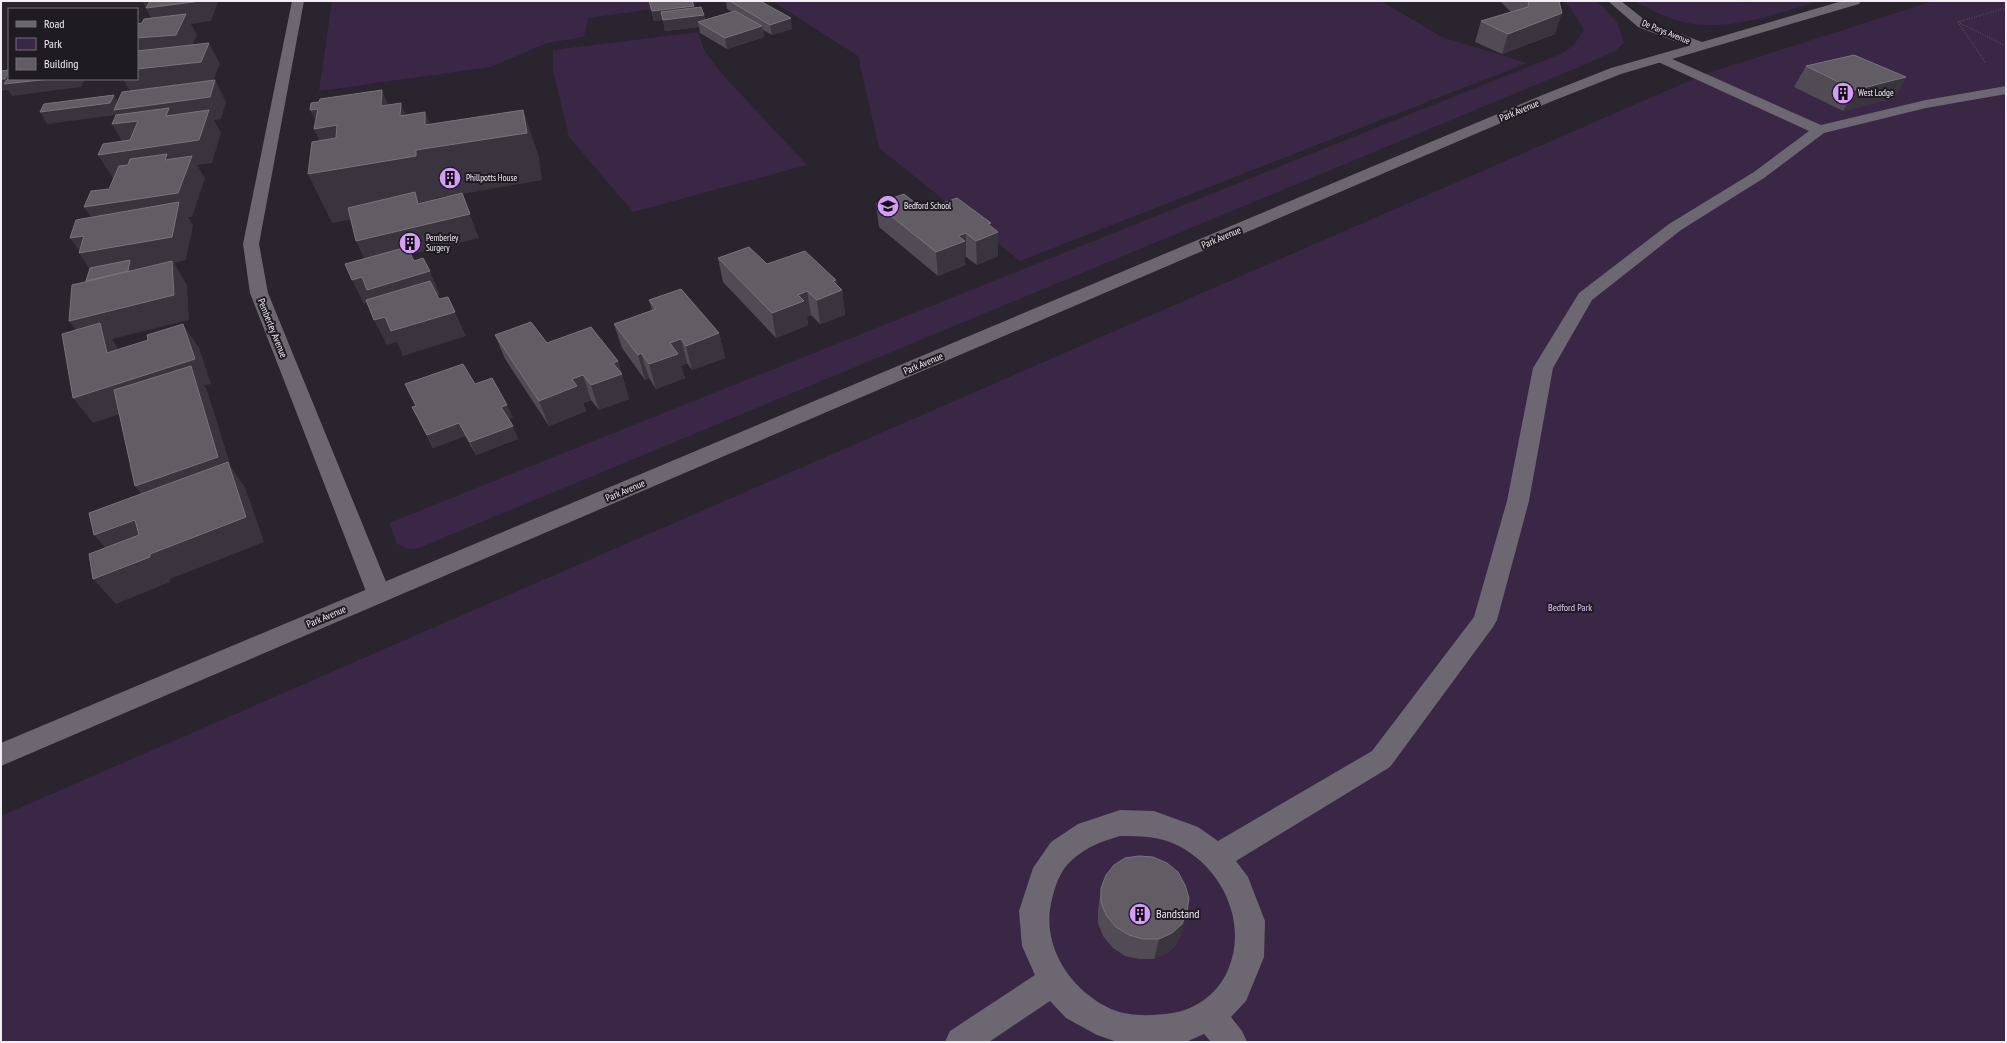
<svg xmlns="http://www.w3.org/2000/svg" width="2007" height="1043" font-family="'PT Sans Narrow',sans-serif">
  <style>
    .green { fill: #3a2746 }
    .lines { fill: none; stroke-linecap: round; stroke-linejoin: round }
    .path { stroke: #68636b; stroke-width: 1.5; stroke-dasharray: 0.5 2; stroke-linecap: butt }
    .service { fill: #6d6771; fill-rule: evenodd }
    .minor { fill: #6d6771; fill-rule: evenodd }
    .tertiary { fill: #6d6771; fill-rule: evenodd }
    .wall { fill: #504b54 }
    .shaded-wall { fill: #39343d; fill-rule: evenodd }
    .building { fill: #625d65; stroke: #78747c }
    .labels { text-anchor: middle; stroke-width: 4; stroke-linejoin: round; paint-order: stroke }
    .far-street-label { font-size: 9px; fill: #f2eef4; stroke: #1f1b23 }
    .far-poi-label { font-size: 9px; fill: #f2eef4; stroke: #1f1b23; text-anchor: start }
    .street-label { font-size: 10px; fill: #f2eef4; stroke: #1f1b23 }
    .park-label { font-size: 10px; fill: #e4c6fa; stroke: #1f1b23 }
    .near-poi-label { font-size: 12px; fill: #f2eef4; stroke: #1f1b23; text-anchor: start }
  </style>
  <rect width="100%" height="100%" fill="#29242d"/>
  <path class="green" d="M 332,1 L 713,1 L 588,18 L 584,37 L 547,43 L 491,67 L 319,91 Z
    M 772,1 L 1381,1 L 1442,37 L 1527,63 L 1020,261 L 879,148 L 858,56 Z
    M 1563,1 L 1597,1 L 1617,22 L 1624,43 L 1615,51 L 1579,67 L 419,548 L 409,549 L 397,544 L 389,523 L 1563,53 L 1574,45 L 1584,30 L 1570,8 Z
    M 1634,1 L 1730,1 L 1748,3 L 1755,1 L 1820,1 C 1775,14 1726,34 1679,21 C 1664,17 1648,8 1634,1 Z
    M 1933,1 L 2006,1 L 2006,1042 L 1,1042 L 1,816 L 1705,74 Z
    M 698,32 L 704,50 L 723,75 L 807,165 L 633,212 L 569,137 L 553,70 L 553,50 Z"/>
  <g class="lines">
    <path class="path" d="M 1958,22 L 2006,46
      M 1985,62 L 1958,22 L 2006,8"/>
    <path class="service" d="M 1661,54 L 1821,125 L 1926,100 L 2006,86 L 2006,94 L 1926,108 L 1824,133 L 1764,178 L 1681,230 L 1592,300 L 1553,368 L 1529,501 L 1497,620 L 1493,627 L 1390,767 L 1236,861 L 1248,877 L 1265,921 L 1264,957 L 1246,1001 L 1231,1017 L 1242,1031 L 1247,1042 L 1211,1042 L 1204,1034 L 1186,1042 L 1117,1042 L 1097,1035 L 1066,1018 L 1050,1001 L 989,1042 L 945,1042 L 950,1031 L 1035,975 L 1022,946 L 1019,911 L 1033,868 L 1051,842 L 1078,824 L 1120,810 L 1154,811 L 1198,827 L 1218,841 L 1372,751 L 1474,617 L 1507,501 L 1533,368 L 1579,293 L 1669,224 L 1754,172 L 1809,131 L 1656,61 L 1654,58 ZM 1120,836 C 1140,836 1160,836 1179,846 C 1223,869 1248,923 1228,970 C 1217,996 1192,1012 1165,1014 C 1147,1016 1128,1016 1111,1009 C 1070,990 1040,945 1052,899 C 1055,886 1061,869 1072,860 C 1086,847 1103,841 1120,836 Z"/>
    <path class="minor" d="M 292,1 L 304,1 L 259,244 L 268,293 L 391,594 L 387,600 L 379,603 L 371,600 L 367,594 L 250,293 L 243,244 Z"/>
    <path class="tertiary" d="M 1608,1 L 1621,1 L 1646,21 L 1702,42 L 1842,1 L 1861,1 L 1859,4 L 1621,74 L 1550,102 L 1,766 L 1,743 L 1540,96 L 1611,68 L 1688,46 L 1638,27 Z"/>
  </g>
  <path class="wall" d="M 649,1 L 694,6 L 694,8 L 704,15 L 705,20 L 732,12 L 727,9 L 726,1 L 760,1 L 792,29 L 772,35 L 763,30 L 764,37 L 727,49 L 700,33 L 699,27 L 665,31 L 663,20 L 654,21 Z
    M 1500,1 L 1559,1 L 1555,34 L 1502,54 L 1475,42 L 1481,21 L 1511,12 Z
    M 1806,66 L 1906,77 L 1894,98 L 1843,111 L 1794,87 Z
    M 876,204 L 991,223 L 991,227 L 998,232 L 998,256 L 977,265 L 966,257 L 965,257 L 965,265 L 938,276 L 879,227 Z
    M 718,258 L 767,264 L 836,280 L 837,285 L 842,290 L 845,315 L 820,324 L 811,315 L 807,317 L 808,325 L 776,338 L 723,282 Z
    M 649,300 L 719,333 L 725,358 L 692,370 L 687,363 L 681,366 L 685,378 L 656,389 L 649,378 L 645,380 L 622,348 L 614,324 L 652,310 Z
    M 495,335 L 547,343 L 618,361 L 629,399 L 599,410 L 591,400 L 583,403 L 586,411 L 549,426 L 505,359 Z
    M 412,407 L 513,417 L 509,419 L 518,439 L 476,455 L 465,436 L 433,448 Z
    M 1101,888 L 1182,933 L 1176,944 L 1167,953 L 1154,959 L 1139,959 L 1125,956 L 1113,948 L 1103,936 L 1098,923 L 1098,910 Z"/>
  <path class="shaded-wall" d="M 142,1 L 218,1 L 218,2 L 211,21 L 191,24 L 197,35 L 187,56 L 137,61 L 137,38 L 157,29 Z
    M 694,6 L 696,16 L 704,15 L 706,26 L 698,22 L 699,27 L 665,31 L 661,12 L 663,20 L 654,21 L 652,11 Z
    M 1562,13 L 1555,34 L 1502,54 L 1508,34 Z
    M 791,18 L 792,29 L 772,35 L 770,25 Z
    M 762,26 L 764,37 L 727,49 L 725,38 Z
    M 209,43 L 220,64 L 212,83 L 131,93 L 123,79 L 137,79 L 137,69 Z
    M 9,71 L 9,79 L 85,79 L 81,87 L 12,96 L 8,90 L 1,91 L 1,79 Z
    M 1906,77 L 1894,98 L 1843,111 L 1855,90 Z
    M 215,80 L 226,102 L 221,119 L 214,120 L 221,133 L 212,163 L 197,165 L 205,178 L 192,217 L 188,217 L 193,225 L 186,260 L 174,263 L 187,285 L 189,320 L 112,339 L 117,347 L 125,378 L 87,345 L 69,321 L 95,277 L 79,253 L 81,253 L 70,238 L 100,230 L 84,207 L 170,169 L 113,178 L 98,155 L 125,147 L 112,124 L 122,123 L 117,115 L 47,124 L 40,112 L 114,95 L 121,107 Z
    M 382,90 L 402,137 L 381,106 Z
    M 401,103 L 420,150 L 425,125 L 425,112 L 439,147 L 523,110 L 539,157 L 542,180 L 462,194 L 479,238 L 367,265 L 356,241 L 420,207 L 332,223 L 308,174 L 333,170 L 314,129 L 319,128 L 310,110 L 318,109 L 400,116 ZM 462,194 L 436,205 L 435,198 Z
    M 991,223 L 991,235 L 998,232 L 998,256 L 977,265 L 976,241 L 988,224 Z
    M 966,233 L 966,257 L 965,257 L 965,265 L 938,276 L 936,252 L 958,236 Z
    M 430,271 L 440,295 L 379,314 L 373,301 L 364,304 L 352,280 L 362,277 Z
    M 836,280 L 838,292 L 842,290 L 845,315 L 820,324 L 817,300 L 833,281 Z
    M 807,291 L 811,315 L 807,317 L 808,325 L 776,338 L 772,313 L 798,295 Z
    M 455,312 L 466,336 L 403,356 L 397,342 L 387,345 L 374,320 L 385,317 Z
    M 183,324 L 199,348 L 211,384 L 204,386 L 207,390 L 231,467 L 245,487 L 264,542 L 170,579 L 170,582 L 116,604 L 93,579 L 150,554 L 155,511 L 135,486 L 197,388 L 93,423 L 73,398 Z
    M 719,333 L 725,358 L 692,370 L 686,346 Z
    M 681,339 L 687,363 L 681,366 L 685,378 L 656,389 L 649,364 L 670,343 Z
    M 641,353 L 649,378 L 645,380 L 638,355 Z
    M 618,361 L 629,399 L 599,410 L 591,385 L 613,363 Z
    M 583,375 L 591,400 L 583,403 L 586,411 L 549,426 L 539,401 L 572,379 Z
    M 507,405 L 513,417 L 507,420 L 501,407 Z
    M 459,423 L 465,436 L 433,448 L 427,435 Z
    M 513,426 L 518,439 L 476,455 L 470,442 Z
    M 135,520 L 155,545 L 115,559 L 94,535 Z
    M 1187,912 L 1182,933 L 1176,944 L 1167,953 L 1154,959 L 1159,939 Z"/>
  <path class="building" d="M 150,1 L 201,1 L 146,8 Z
    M 649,1 L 692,1 L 694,6 L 652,11 Z
    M 730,1 L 760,1 L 791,18 L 770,25 Z
    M 1529,1 L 1559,1 L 1562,13 L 1508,34 L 1481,21 L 1528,7 Z
    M 701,7 L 704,15 L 663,20 L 661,12 Z
    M 735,11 L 762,26 L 725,38 L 698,22 Z
    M 186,14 L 176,35 L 137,38 L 137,24 L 142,23 L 144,19 Z
    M 209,43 L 201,62 L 137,69 L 137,51 Z
    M 1854,55 L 1906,77 L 1855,90 L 1806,66 Z
    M 9,70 L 9,71 L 5,79 L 1,79 L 1,71 Z
    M 9,77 L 9,79 L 50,79 L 4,84 Z
    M 215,80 L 210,97 L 114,110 L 122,92 Z
    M 382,90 L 381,106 L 401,103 L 400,116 L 425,112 L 425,125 L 523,110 L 527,133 L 416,150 L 416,156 L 308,174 L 312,142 L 336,138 L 337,125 L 314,129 L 318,109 L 310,110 L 311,103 L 319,102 L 320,99 Z
    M 114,95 L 110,103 L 40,112 L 44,104 Z
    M 169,108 L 166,116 L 209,110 L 199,140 L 98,155 L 103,144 L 130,140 L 138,121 L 112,124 L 116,115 Z
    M 167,154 L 165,160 L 192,156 L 178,193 L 84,207 L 91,191 L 109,189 L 119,166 L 128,165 L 130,159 Z
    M 415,192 L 418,204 L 462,193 L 470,214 L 356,241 L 348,208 Z
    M 904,194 L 924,210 L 957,198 L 991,223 L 988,224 L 998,232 L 976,241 L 966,233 L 958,236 L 965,241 L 936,252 L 876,204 Z
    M 179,202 L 172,237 L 79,253 L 84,236 L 70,238 L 76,220 Z
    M 407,247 L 414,261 L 423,258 L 430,271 L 367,290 L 362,277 L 352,280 L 345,264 Z
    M 749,247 L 767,264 L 805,251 L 836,280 L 833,281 L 842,290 L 817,300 L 807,291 L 798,295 L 804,301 L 772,313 L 718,258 Z
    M 130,260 L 128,271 L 86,281 L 90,268 Z
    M 172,261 L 174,295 L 69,321 L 72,285 Z
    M 430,281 L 439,299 L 448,297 L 455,312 L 391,331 L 385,317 L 374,320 L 366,300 Z
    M 681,289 L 719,333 L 686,346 L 681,339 L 670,343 L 678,354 L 649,364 L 641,353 L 638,355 L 614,324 L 656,309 L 649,300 Z
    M 531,322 L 547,343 L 591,327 L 618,361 L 613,363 L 622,374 L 591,385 L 583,375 L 572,379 L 577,386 L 539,401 L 495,335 Z
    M 100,323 L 107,353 L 148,340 L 147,335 L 183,324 L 195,359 L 73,398 L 62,334 Z
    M 463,364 L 475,384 L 492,378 L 507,405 L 501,407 L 513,426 L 470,442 L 459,423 L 427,435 L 412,407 L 416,406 L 405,384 Z
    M 191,366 L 218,457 L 135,486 L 114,390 Z
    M 228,462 L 246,517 L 150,554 L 150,557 L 93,579 L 89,554 L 139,535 L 135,520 L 94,535 L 89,513 Z
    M 1139,856 L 1153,857 L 1167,863 L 1178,872 L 1185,885 L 1189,898 L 1187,912 L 1182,924 L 1172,933 L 1159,939 L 1143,939 L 1129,935 L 1116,927 L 1106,915 L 1101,902 L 1101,888 L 1106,875 L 1114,865 L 1125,858 Z"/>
  <defs>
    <g id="building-disc" transform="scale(1.15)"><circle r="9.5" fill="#d59cfb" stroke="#1f1b23"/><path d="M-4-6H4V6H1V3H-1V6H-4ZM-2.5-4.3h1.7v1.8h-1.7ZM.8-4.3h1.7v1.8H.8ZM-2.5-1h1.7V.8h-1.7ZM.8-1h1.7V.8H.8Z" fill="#111"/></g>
    <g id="school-disc" transform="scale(1.15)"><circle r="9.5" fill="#d59cfb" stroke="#1f1b23"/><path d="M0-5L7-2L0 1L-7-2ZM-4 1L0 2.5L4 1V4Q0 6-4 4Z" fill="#111"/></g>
  </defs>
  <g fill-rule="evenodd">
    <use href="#building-disc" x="1843" y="93"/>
    <use href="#building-disc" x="450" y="178"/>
    <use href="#school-disc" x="888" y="206"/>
    <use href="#building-disc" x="410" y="243"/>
    <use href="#building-disc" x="1140" y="914"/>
  </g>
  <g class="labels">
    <g class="far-street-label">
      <text transform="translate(1666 32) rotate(22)" y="3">De Parys Avenue</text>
    </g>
    <g class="far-poi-label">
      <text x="1858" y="96">West Lodge</text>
      <text x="466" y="181">Phillpotts House</text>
      <text x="904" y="209">Bedford School</text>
      <text x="426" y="241">Pemberley<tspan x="426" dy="10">Surgery</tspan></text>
    </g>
    <g class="street-label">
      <text transform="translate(1519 110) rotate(-23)" y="4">Park Avenue</text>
      <text transform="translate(1221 237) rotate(-23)" y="4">Park Avenue</text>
      <text transform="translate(273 328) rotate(68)" y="4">Pemberley Avenue</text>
      <text transform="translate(923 363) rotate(-23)" y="4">Park Avenue</text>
      <text transform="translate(625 490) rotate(-23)" y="4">Park Avenue</text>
      <text transform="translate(326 616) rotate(-23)" y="4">Park Avenue</text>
    </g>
    <g class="park-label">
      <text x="1570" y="611">Bedford Park</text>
    </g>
    <g class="near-poi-label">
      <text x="1156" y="918">Bandstand</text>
    </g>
  </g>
  <rect width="2007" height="1043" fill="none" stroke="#f2eef4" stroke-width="4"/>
  <rect x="8" y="8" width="130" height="72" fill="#1f1b23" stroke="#736f77"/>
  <rect x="16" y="21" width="20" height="6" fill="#6d6771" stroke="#736f77"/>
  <text x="44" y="28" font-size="12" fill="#f2eef4">Road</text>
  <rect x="16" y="38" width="20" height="12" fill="#3a2746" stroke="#736f77"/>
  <text x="44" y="48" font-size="12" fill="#f2eef4">Park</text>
  <rect x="16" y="58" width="20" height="12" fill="#625d65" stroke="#736f77"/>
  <text x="44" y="68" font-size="12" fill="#f2eef4">Building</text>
</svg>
